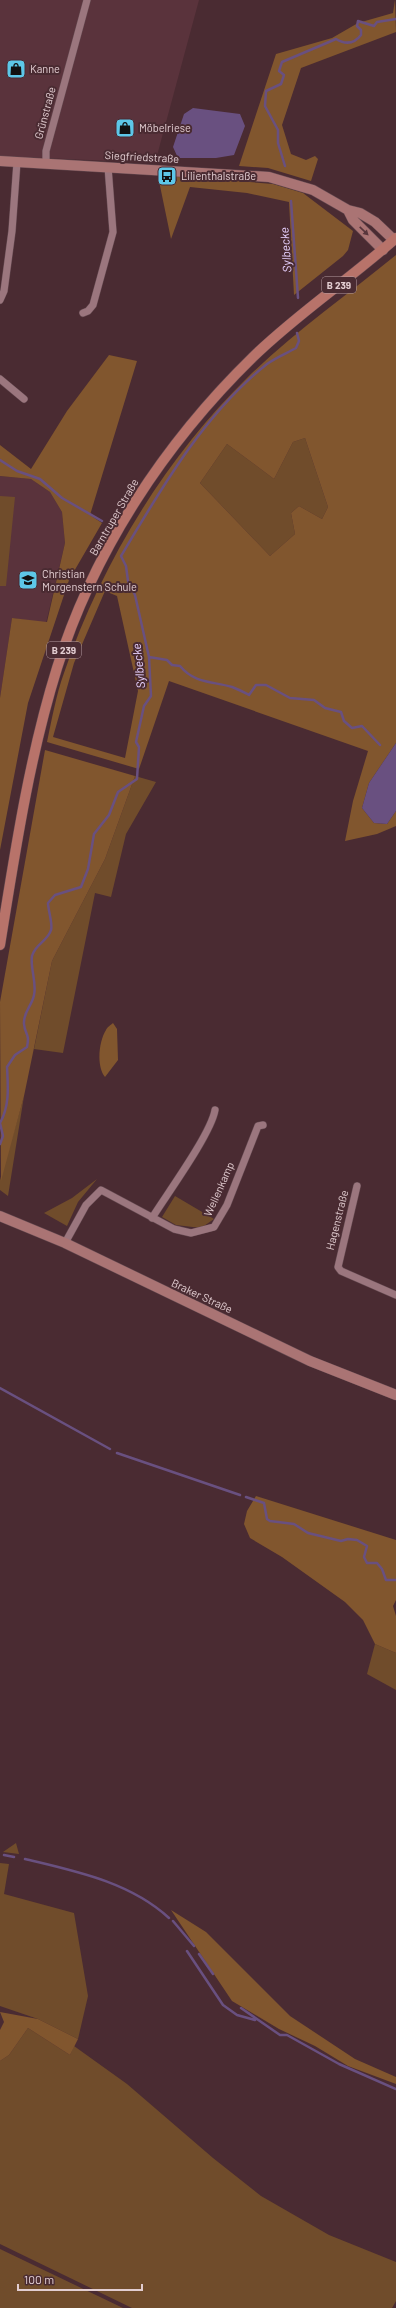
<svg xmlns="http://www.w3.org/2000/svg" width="396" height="2308" font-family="Barlow,sans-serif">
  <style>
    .built { fill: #5a333c }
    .green { fill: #704c2b }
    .forest { fill: #81562e; fill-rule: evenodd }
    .water { fill: #695080 }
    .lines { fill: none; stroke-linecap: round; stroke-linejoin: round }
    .stream { stroke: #695080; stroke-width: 2.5 }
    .street-casing { stroke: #654a51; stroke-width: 8 }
    .secondary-casing { stroke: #654a51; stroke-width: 11 }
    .primary-casing { stroke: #654a51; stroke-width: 11 }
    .street { stroke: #9b767e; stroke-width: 7 }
    .secondary { stroke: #aa7474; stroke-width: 10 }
    .primary { stroke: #b8736a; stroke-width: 10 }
    .oneway { fill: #58363c }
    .labels { text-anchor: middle; stroke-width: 4; stroke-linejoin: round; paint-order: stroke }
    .shield { fill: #4a2b32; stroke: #b49ca1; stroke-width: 1 }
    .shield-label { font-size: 10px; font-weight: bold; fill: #e2cdd1 }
    .poi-label { font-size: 11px; fill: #e2cdd1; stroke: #4a2b32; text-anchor: start }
    .street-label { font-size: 11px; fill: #e2cdd1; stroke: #4a2b32 }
    .water-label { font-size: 12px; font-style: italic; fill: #e6d0fd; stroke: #4a2b32 }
  </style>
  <rect width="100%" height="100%" fill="#4a2b32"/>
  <path class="built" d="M 0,0 L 199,0 L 155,163 L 0,156 Z
    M 0,476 L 31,479 L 50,492 L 62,512 L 65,543 L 46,623 L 12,618 L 0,698 Z"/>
  <path class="green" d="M 305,438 L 328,507 L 322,519 L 299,506 L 291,513 L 295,534 L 270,556 L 200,483 L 227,444 L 274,479 L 293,442 Z
    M 0,496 L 15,497 L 6,586 L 0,586 Z
    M 135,776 L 156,782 L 126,834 L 111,897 L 95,893 L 63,1053 L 34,1049 L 52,961 L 105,859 Z
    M 24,1096 L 8,1196 L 0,1190 L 0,1180 Z
    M 97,1179 L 78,1202 L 67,1226 L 44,1213 L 72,1198 Z
    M 175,1196 L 214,1219 L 201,1228 L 176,1225 L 162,1217 Z
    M 375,1644 L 396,1653 L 396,1690 L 367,1674 Z
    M 16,1843 L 19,1854 L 3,1852 Z
    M 0,1863 L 9,1864 L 4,1894 L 74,1913 L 88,1996 L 78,2039 L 38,2019 L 0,2006 Z
    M 28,2028 L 70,2055 L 74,2046 L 127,2084 L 213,2158 L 261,2196 L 329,2235 L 396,2262 L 396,2301 L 392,2308 L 132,2308 L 0,2244 L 0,2061 L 9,2055 Z
    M 0,2249 L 123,2308 L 0,2308 Z"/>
  <path class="forest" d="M 395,0 L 396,32 L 301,68 L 282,125 L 291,154 L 306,160 L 315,156 L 318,159 L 311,181 L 268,168 L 239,166 L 276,54 L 332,38 L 358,23 L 393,13 Z
    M 176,176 L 273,184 L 303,193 L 353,231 L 348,250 L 343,256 L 294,295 L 289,202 L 247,193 L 190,187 L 171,239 L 159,181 L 177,181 Z
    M 396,255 L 396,743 L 369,783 L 362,808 L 374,823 L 387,824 L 396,811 L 396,826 L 377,834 L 345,841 L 353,801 L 368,751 L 169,681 L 139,769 L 47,742 C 52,719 56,695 64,673 C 101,564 166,457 248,377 C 292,334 348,294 396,255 ZM 305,438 L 328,507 L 322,519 L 299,506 L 291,513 L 295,534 L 270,556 L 200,483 L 227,444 L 274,479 L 293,442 ZM 105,591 L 117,596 L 138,691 L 125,758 L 53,737 L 74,663 Z
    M 109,355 L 137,361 L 90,515 L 102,523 L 69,580 L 28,703 L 0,850 L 0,698 L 12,618 L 47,622 L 65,543 L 62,512 L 50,492 L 31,479 L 0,476 L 0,445 L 31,469 L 67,411 Z
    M 45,750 L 135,776 L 105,859 L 52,961 L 24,1096 L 1,1181 L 0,1002 Z
    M 113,1023 L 117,1029 L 118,1060 L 105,1077 C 96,1066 99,1041 106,1030 C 107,1027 111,1025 113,1023 Z
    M 256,1496 L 396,1540 L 396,1600 L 393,1606 L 396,1616 L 396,1653 L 375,1644 L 363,1620 L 345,1602 L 282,1557 L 250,1538 L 244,1524 L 247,1511 Z
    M 171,1910 L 206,1932 L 290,2016 L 355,2059 L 396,2077 L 396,2084 L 348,2066 L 315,2046 L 279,2029 L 232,2001 Z
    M 0,2012 L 38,2019 L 78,2039 L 70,2055 L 28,2028 L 9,2055 L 0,2061 L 0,2030 L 4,2022 Z"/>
  <path class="water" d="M 193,108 L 240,114 L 245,126 L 234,155 L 216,158 L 178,158 L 173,147 L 184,114 Z
    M 396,743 L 396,811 L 387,824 L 374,823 L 362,808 L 369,783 Z"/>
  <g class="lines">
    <path class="stream" d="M 285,166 L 278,143 L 278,130 L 265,106 L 266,91 L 281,84 L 284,75 L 279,71 L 282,62 L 336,39 C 346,45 354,44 361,35 L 361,30 L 357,26 L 358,21 L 374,26 L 377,22 L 396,19
      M 291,201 L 298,298
      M 0,460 L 17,471 L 40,479 L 62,498 L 102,521
      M 149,657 L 167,660 L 172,665 L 180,666 C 195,684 212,681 232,687 C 238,689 243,692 249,695 L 256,685 L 266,685 L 290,698 L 314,700 L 325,708 L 341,712 L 344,721 L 352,728 L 362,726 L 380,745
      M 0,1123 C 10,1105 8,1086 7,1067 L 15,1055 L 27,1047 C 30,1033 25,1035 24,1024 C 23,1012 32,1006 34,995 C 37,983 30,968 32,956 C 35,944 48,941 51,930 C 53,924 48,910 48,903 L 55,895 L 81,887 L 88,869 L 94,834 L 109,815 L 118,792 L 137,779 L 139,747 L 136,742 L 144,706 L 151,696 L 149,657 L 135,595 L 128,581 L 126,566 L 121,556 C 161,489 204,414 267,364 C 275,358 287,353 296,348 L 299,341 L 297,333
      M 0,1123 L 3,1136 L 0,1144
      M 0,1388 L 110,1449
      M 117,1453 L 240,1495
      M 246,1497 L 264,1503 L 267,1519 L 270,1521 L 294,1524 L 308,1533 L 341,1541 L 348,1539 L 357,1540 L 367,1546 L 364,1557 L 367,1563 L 377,1563 L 382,1569 L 386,1580 L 396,1580
      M 4,1855 L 14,1857
      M 25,1859 C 75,1871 130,1882 169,1918
      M 173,1921 L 194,1946
      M 187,1951 L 223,2005 L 237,2015 L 255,2020
      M 199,1954 L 213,1974
      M 241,2008 L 280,2035 L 287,2035 L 339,2064 L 396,2089"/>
    <g class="street-casing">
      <path id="street" d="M 46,163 L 46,151 L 87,0
        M 0,300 L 4,291 L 12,231 L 17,162
        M 83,313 L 88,311 L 93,305 L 113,232 L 108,167
        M 0,379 L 24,399
        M 357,1186 L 338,1267 L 341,1271 L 396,1295
        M 152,1218 C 167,1194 211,1134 215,1110
        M 65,1243 L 86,1205 L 101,1190 L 174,1229 L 191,1233 L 214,1227 L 227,1205 L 258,1126 L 263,1125"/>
    </g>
    <g class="secondary-casing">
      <path id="secondary" d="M 0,161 L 269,177 L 313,190 L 348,210 L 360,213 L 375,222 L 394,240
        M 348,210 L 353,220 L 383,250
        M 0,1216 L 65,1243 L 310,1361 L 396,1395"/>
    </g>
    <g class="primary-casing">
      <path id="primary" d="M 0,945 C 15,852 29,758 57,668 C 94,550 165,443 253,357 C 297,314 350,279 396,238"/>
    </g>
    <use href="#street" class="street"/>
    <use href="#secondary" class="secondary"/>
    <use href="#primary" class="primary"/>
  </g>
  <defs><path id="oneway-solid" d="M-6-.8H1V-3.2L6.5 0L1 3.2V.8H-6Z"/></defs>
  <use class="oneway" href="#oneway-solid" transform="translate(364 231) rotate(44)"/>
  <defs>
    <g id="shop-square" transform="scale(1)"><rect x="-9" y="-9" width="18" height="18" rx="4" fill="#5dc7e8" stroke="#4a2b32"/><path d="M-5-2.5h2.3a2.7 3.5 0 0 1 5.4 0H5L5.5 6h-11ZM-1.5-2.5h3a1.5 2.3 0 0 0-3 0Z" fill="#111"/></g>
    <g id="bus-square" transform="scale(1)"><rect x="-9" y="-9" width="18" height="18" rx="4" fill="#5dc7e8" stroke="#4a2b32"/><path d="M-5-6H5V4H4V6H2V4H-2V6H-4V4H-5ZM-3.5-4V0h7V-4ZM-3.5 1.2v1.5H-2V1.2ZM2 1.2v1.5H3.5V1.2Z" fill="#111"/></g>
    <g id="school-square" transform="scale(1)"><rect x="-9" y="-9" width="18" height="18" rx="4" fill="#5dc7e8" stroke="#4a2b32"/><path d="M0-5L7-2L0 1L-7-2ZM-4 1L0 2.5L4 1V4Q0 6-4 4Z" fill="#111"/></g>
  </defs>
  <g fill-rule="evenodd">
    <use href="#shop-square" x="16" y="69"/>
    <use href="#shop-square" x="125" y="128"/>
    <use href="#bus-square" x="167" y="176"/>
    <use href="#school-square" x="28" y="580"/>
  </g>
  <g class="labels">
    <g class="shield">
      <rect x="322" y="277" width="34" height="16" rx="3"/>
      <rect x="47" y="642" width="34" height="16" rx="3"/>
    </g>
    <g class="shield-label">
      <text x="339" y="289">B 239</text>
      <text x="64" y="654">B 239</text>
    </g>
    <g class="poi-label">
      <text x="30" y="73">Kanne</text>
      <text x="139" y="132">Möbelriese</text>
      <text x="181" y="180">Lilienthalstraße</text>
      <text x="42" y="578">Christian<tspan x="42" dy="13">Morgenstern Schule</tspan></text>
    </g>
    <g class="street-label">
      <text transform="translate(45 113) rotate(-75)" y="4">Grünstraße</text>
      <text transform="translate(142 157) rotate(3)" y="4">Siegfriedstraße</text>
      <text transform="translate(114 517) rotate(-60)" y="4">Barntruper Straße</text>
      <text transform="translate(219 1189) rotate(-66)" y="4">Wellenkamp</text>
      <text transform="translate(337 1220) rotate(-76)" y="4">Hagenstraße</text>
      <text transform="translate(202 1296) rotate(25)" y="4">Braker Straße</text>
    </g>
    <g class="water-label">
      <text transform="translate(286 250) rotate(-94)" y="4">Sylbecke</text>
      <text transform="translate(139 666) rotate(-96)" y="4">Sylbecke</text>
    </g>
  </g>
  <path d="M18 2284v6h124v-6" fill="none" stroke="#e2cdd1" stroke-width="2"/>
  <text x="24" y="2284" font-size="12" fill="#e2cdd1" stroke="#4a2b32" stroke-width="3" paint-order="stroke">100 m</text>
</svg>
